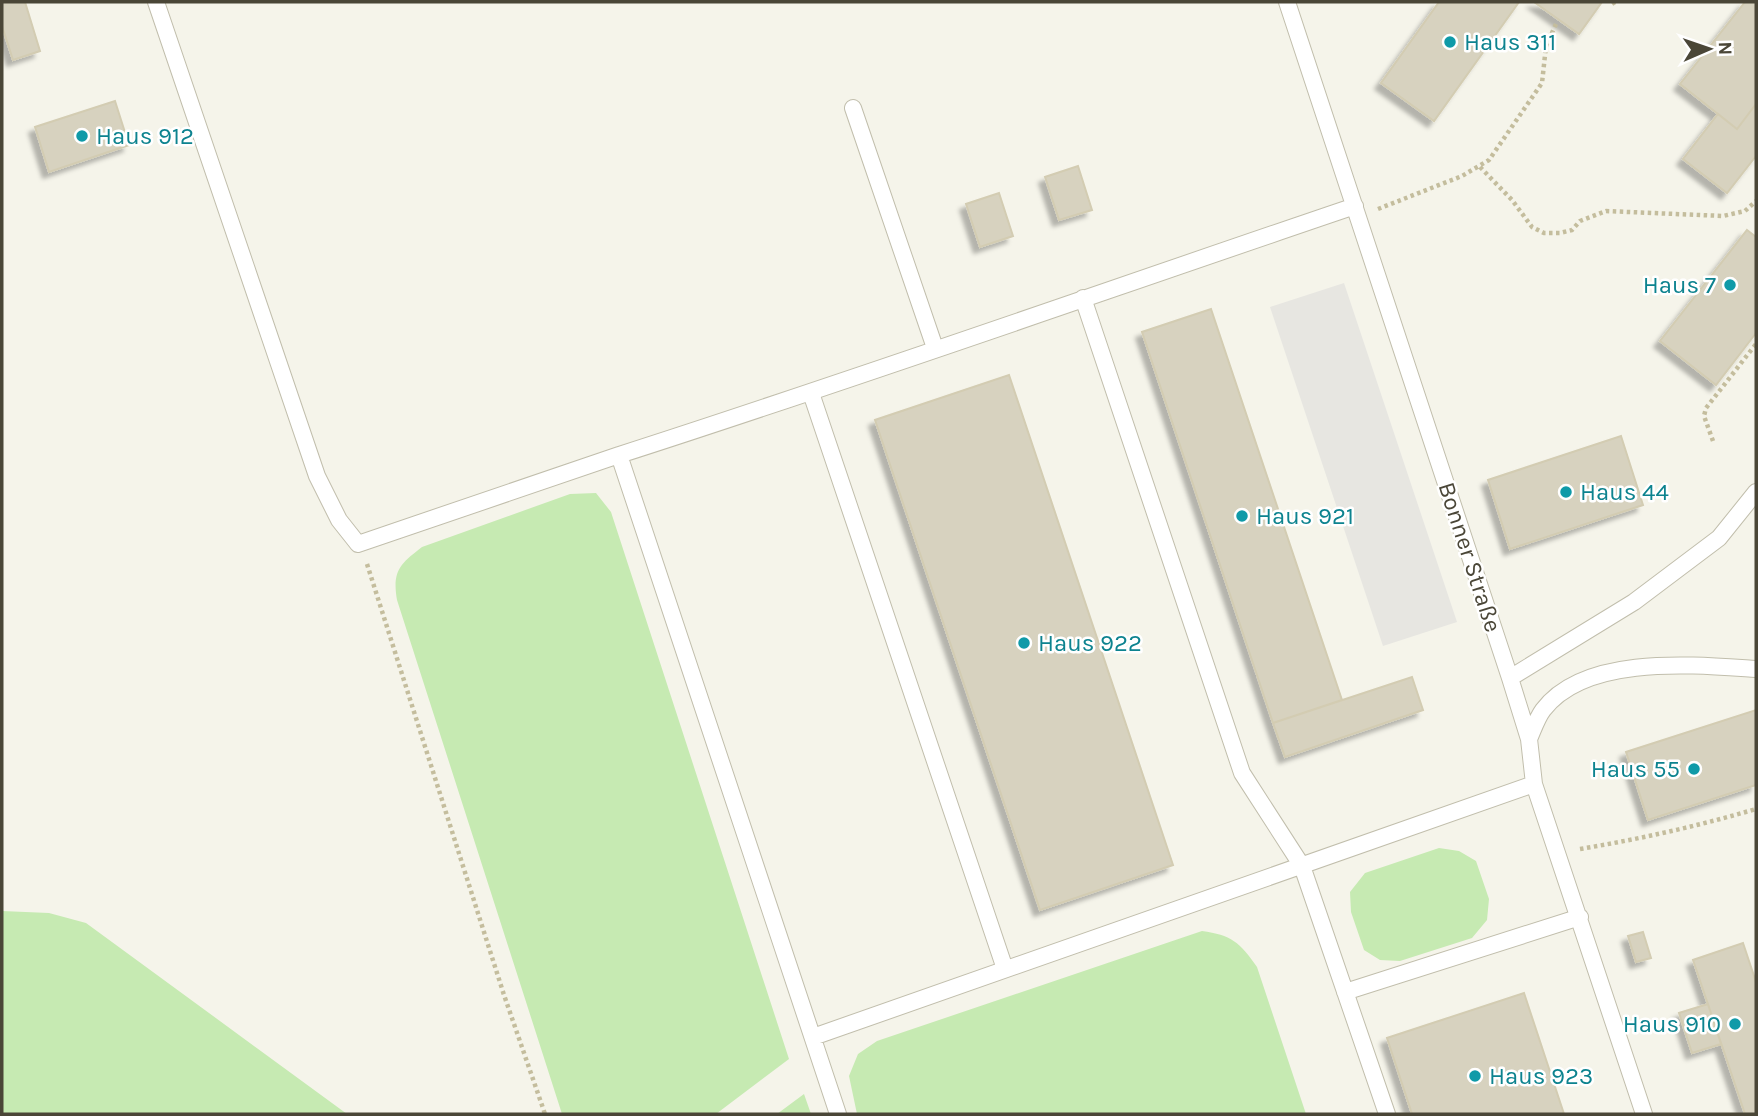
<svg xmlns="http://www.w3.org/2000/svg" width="1758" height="1116" font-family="Karla,sans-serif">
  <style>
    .green { fill: #c6eab2 }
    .parking { fill: #e7e6e1 }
    .building { fill: #d7d2bf; stroke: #d3ccb2; stroke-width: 2; filter: url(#shadow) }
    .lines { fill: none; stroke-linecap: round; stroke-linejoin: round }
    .lane-casing { stroke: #c1beac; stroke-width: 18 }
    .path { stroke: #c4bd9d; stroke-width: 4.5; stroke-dasharray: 3.5 3.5; stroke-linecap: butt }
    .lane { stroke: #fff; stroke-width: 16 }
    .culture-dot { fill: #0f9aa8; stroke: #fff; stroke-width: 2.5 }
    .labels { text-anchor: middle; stroke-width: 5; stroke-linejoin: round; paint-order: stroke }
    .culture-label { font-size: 24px; fill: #0d838f; stroke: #fff; text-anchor: start }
    .street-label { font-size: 24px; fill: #4a4637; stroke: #fff }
  </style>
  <defs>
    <filter id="shadow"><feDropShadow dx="-6" dy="6" stdDeviation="2" flood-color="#0004"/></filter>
  </defs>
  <rect width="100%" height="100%" fill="#f5f4ea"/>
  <path class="green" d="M 596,493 L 611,512 L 789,1059 L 716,1114 L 562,1114 L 397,600 C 392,571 400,564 422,547 L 570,494 Z
    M 1439,848 L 1459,851 L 1476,861 L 1489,899 L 1487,920 L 1472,938 L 1400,961 L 1380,960 L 1364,950 L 1351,912 L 1350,892 L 1365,873 Z
    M 2,911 L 49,913 L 86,923 L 347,1114 L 2,1114 Z
    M 1202,931 C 1231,935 1240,942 1257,967 L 1306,1114 L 857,1114 L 849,1076 L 858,1054 L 877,1041 Z
    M 804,1094 L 811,1114 L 777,1114 Z"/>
  <path class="parking" d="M 1344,283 L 1457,622 L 1383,646 L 1270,307 Z"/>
  <path class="building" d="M 2,2 L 25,2 L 40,51 L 13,60 L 2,26 Z
    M 1439,2 L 1519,2 L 1434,121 L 1381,83 Z
    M 1534,2 L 1602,2 L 1579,34 Z
    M 1745,2 L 1756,2 L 1756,104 L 1737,129 L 1680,84 Z
    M 115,101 L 129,145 L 49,172 L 35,127 Z
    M 1756,104 L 1756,156 L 1727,193 L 1683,159 L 1718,114 L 1737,129 Z
    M 1078,166 L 1092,210 L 1059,220 L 1045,177 Z
    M 999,193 L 1013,236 L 980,247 L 966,204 Z
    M 1747,230 L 1756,237 L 1756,333 L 1716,385 L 1660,341 Z
    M 1211,309 L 1342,700 L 1273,723 L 1142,332 Z
    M 1009,375 L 1173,865 L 1040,910 L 875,420 Z
    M 1621,436 L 1643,505 L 1510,549 L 1488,480 Z
    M 1412,677 L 1423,710 L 1285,757 L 1273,723 Z
    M 1756,710 L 1756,785 L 1648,820 L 1626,752 Z
    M 1643,932 L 1651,958 L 1636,962 L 1628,936 Z
    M 1743,943 L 1756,982 L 1756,1114 L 1745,1114 L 1693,960 Z
    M 1524,993 L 1564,1114 L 1412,1114 L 1387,1038 Z
    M 1708,1004 L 1721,1044 L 1692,1053 L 1679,1013 Z"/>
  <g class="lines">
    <g class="lane-casing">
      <path id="lane" d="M 156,2 L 317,476 L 339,520 L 358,544 L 619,455
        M 1287,2 L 1510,678 L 1529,739 L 1534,784 L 1644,1114
        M 853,108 L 935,348
        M 1083,298 L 1242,773 L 1302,866 L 1387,1114
        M 811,393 L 1005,969
        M 1510,678 L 1634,602 L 1719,538 L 1756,492
        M 1529,739 C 1533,730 1537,718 1543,710 C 1585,654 1695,665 1756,669
        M 1345,992 L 1580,917
        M 813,1037 L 1534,784
        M 838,1114 L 619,455 C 865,376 1110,289 1355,206"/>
    </g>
    <path class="path" d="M 1612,4 L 1615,2
      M 1480,167 L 1512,200 L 1532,227 L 1544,233 L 1560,233 L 1572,230 L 1580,221 L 1606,211 L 1723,216 L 1745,211 L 1756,201
      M 1378,209 L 1462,176 L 1489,160 L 1542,83 L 1546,46 L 1556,24
      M 1713,441 L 1704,416 L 1706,408 L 1756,344
      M 367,564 L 504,995 L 545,1114
      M 1580,849 C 1640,839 1698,826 1756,809"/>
    <use href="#lane" class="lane"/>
  </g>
  <g class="culture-dot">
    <circle cx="1450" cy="42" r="7"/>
    <circle cx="82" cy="136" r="7"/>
    <circle cx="1730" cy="285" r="7"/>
    <circle cx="1566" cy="492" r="7"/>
    <circle cx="1242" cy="516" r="7"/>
    <circle cx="1024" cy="643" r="7"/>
    <circle cx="1694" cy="769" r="7"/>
    <circle cx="1735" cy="1024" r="7"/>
    <circle cx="1475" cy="1076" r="7"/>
  </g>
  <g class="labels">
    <g class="culture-label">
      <text x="1464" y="50">Haus 311</text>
      <text x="96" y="144">Haus 912</text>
      <text x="1716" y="293" text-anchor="end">Haus 7</text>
      <text x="1580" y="500">Haus 44</text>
      <text x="1256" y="524">Haus 921</text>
      <text x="1038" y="651">Haus 922</text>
      <text x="1680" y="777" text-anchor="end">Haus 55</text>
      <text x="1721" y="1032" text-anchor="end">Haus 910</text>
      <text x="1489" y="1084">Haus 923</text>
    </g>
    <g class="street-label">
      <text transform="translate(1470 557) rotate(72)" y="8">Bonner Straße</text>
    </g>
  </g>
  <rect width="1758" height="1116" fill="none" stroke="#4a4637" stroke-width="7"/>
  <g transform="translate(1709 49) rotate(88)" stroke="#ffffff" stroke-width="5" paint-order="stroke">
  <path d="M0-5L12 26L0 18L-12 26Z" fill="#4a4637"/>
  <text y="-10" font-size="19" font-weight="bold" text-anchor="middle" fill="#4a4637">N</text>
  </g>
</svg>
